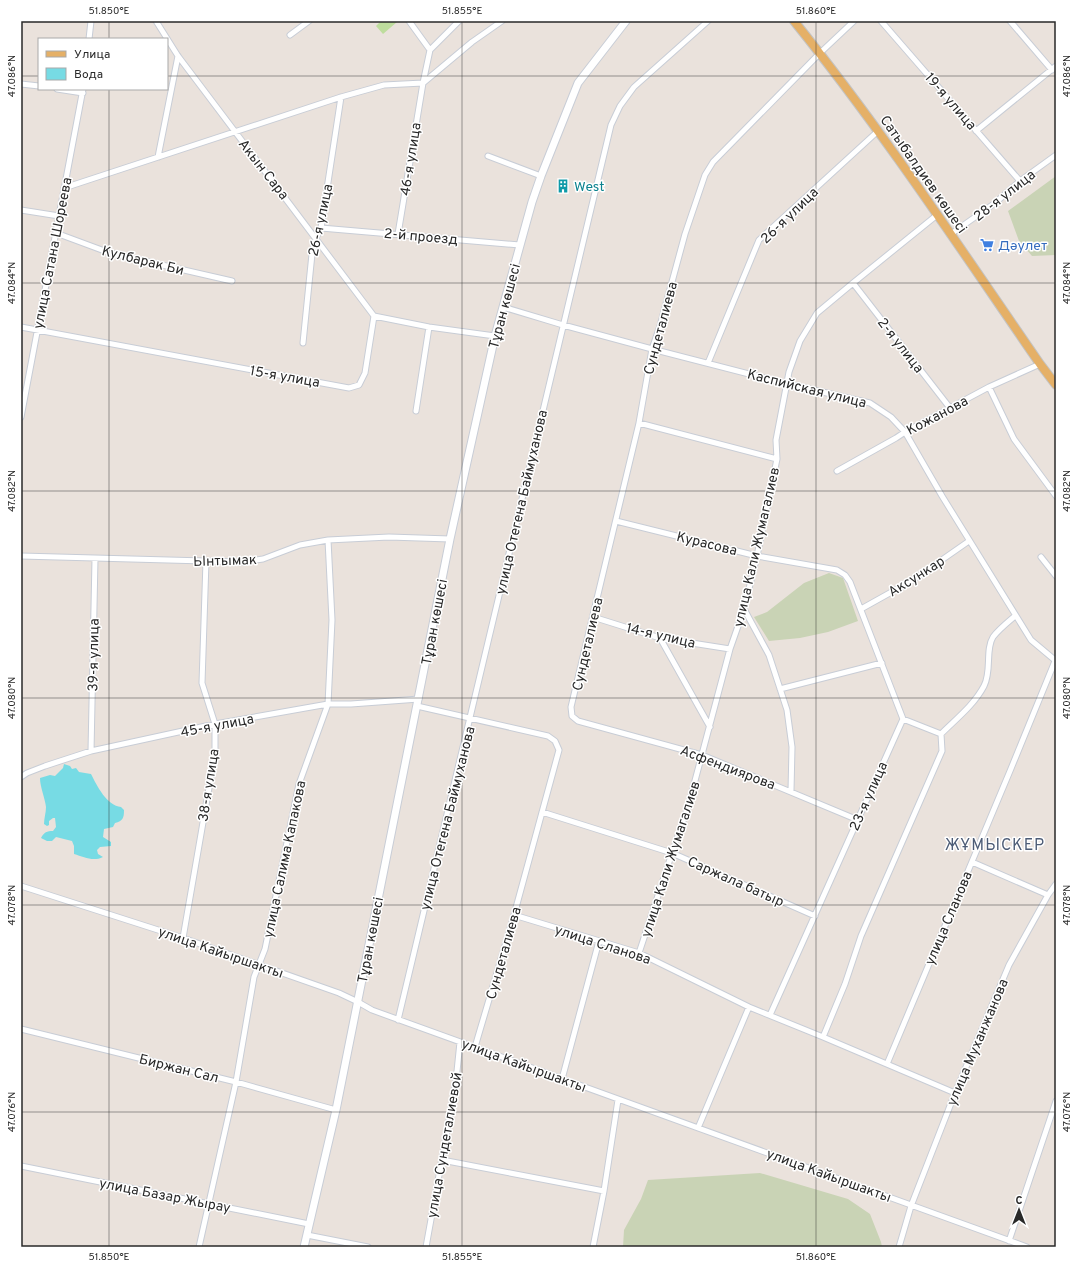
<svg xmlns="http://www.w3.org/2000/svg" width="1077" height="1268" font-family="Overpass,sans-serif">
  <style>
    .green { fill: #bedd9d }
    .cemetery { fill: #c9d3b5 }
    .water { fill: #77dbe4 }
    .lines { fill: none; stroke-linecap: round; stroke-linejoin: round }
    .street-casing { stroke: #c8cdd6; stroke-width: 7 }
    .secondary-casing { stroke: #c8cdd6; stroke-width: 9 }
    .primary-casing { stroke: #c3c3c3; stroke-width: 10 }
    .street { stroke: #fff; stroke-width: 5 }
    .secondary { stroke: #fff; stroke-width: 7 }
    .primary { stroke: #e5b067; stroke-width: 8 }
    .ticks { fill: none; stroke: #292929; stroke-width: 1; stroke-opacity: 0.45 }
    .labels { text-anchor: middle; stroke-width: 3; stroke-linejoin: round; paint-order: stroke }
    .street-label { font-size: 14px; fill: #292929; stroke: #fff }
    .culture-label { font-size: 14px; fill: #0d838f; stroke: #fff; text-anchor: start }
    .shop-label { font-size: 14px; fill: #366cbe; stroke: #fff; text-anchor: start }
    .quarter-label { font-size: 16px; letter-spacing: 1px; fill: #4d5c76; stroke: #fff }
    .neatline { fill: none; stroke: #292929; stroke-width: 1.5 }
    .ticks-label { font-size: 10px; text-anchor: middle; fill: #292929 }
  </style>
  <rect width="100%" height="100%" fill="#eae2dc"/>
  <path class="green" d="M 381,21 L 396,21 L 397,22 L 383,34 L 376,26 Z"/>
  <path class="cemetery" d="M 1056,176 L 1056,255 L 1032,256 L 1019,241 L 1008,211 Z
    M 829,573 L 843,578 L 858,621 L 828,632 L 800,638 L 769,641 L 754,617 L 767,612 L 804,583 Z
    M 760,1173 L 848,1199 L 870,1214 L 881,1242 L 882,1247 L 623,1247 L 624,1230 L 641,1199 L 648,1180 Z"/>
  <path class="water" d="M 64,764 L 70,766 L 72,769 L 76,768 L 79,772 L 91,774 C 97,786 107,806 121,807 L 124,810 C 124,818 123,821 115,823 L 113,827 L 104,829 L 103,837 L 111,842 L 111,846 L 100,847 L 97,850 L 98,854 L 103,857 C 93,862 84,857 74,854 L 74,846 L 72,841 L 56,837 L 52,841 L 47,841 L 41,838 C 44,832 47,831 53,831 L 56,827 L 55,818 L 53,818 L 49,821 L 49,825 L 47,826 L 44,824 C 44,818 46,813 46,807 C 45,798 40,787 40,778 L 50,775 L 55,776 L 63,768 Z"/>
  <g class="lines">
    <g class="street-casing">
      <path id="street" d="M 156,21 L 178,56 L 374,316
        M 409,21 L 430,50
        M 854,21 L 820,53 L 713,162 L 705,175 L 685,234 L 660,326 L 652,349 L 639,423 L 571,707 L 572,716 L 578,721 L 702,755 L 858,820
        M 881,21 L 1020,181
        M 1010,21 L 1052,70
        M 290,35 L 309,21
        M 89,39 L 91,21
        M 423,83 L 472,42 L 502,21
        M 21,84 L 39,86
        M 57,89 L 83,93
        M 976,131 L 1056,66
        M 488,156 L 541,176
        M 158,157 L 178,56
        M 64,188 L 341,97 L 384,85 L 423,83
        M 21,210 L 59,216
        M 321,228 L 520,245
        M 56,233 L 110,253 L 232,281
        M 398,234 L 423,83 L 430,50 L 459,21
        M 951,234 L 995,203 L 1020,181 L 1056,155
        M 853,283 L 950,408
        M 503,307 L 563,325 L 652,349 L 788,384 L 870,403 L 891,417 L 905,432 L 942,496 L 1031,640 L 1056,661
        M 21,327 L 349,388 L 359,385 L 365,373 L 374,316 L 429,327 L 495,336
        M 303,343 L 312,254 L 316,238 L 321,228 L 341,97
        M 708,363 L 759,240 L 878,131
        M 989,387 L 1014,439 L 1056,496
        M 416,411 L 429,327
        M 21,417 L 83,89
        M 639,423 L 777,459
        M 837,471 L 896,438 L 905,432 L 989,387 L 1040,364
        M 616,521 L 757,556 L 837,570 L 845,575 L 850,582 L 903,719 L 770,1015
        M 21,556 L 242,562 L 263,559 L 300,545 L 328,540 L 389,537 L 450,539
        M 1041,557 L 1056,576
        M 744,609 L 769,655 L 787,710 L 792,747 L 791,791
        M 861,609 L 913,580 L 969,541
        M 593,617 L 660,638 L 730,649
        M 660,638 L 710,727
        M 780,689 L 882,663
        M 417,706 L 548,736 L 555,741 L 559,750 L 514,915 L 475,1047
        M 903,719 L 941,734 C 956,719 974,705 984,686 C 992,671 985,650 993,637 C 999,629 1008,622 1015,616
        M 91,751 L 95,559
        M 21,777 L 27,773 L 45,766 L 91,751 L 215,724 L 328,704 L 351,704 L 419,699
        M 542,812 L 672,853 L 815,916
        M 972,862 L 1048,895
        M 21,886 L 183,938 L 339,993 L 358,1002 L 372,1010 L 1027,1247
        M 514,915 L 639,953 L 749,1007 L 823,1037 L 955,1093
        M 183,938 L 215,753 L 215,724 L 202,683 L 206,561
        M 639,953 L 672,853 L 688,807 L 730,649 L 744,609 L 757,556 L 777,459 L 776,440 L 789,372 L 800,341 L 817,313 L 853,283 L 937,215
        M 398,1020 C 470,722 539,423 611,125 L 620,106 L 634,87 L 708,21
        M 21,1029 L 236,1082 L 336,1110
        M 823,1037 L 845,984 L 861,936 L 942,751 L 941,734
        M 887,1064 L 1010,771 L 1055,661
        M 562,1079 L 599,941
        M 698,1128 L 749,1007
        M 442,1160 L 604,1191
        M 21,1166 L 309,1224
        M 307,1235 L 368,1247
        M 1009,1241 L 1056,1101
        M 199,1247 L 236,1082 L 254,977 L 265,949 L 299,784 L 328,704 L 332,620 L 328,540
        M 426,1247 L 456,1081 L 460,1042
        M 593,1247 L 604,1191 L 618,1100
        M 899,1247 L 911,1206 L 955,1093 L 1009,965 L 1048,895 L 1056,884"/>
    </g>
    <g class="secondary-casing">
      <path id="secondary" d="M 304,1247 L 336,1110 L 450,539 L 495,336 L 532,202 L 541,176 L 578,83 L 626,21"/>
    </g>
    <g class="primary-casing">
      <path id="primary" d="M 794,21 C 882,130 960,248 1040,364 L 1056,385"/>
    </g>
    <use href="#street" class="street"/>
    <use href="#secondary" class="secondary"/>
    <use href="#primary" class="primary"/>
  </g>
  <path class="ticks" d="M 109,21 L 109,39M 462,21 L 462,1247M 816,21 L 816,1247M 21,76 L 39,76M 167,76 L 1056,76M 109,89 L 109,1247M 21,283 L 1056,283M 21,491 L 1056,491M 21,698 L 1056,698M 21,905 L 1056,905M 21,1112 L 1056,1112"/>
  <defs>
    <g id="building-bare" transform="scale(1.08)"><path d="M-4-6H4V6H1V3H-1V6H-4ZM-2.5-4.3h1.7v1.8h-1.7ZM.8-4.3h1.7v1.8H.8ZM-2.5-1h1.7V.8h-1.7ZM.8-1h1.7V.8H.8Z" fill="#0f9aa8" stroke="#fff" stroke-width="2.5" paint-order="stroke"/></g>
    <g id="supermarket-bare" transform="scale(1.08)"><path d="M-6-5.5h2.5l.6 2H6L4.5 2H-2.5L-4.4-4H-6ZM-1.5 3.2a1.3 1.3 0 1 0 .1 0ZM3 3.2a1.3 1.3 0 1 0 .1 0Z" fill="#3f7fe0" stroke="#fff" stroke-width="2.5" paint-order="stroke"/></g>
  </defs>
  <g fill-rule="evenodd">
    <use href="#building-bare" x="563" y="186"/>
    <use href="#supermarket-bare" x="987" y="245"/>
  </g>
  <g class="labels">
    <g class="street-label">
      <text transform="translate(951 101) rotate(49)" y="5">19-я улица</text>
      <text transform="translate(410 159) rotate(-81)" y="5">46-я улица</text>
      <text transform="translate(264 169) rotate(52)" y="5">Акын Сара</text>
      <text transform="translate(924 174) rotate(55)" y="5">Сатыбалдиев көшесі</text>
      <text transform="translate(1004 195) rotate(-38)" y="5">28-я улица</text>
      <text transform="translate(789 215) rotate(-44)" y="5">26-я улица</text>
      <text transform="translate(320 220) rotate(-78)" y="5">26-я улица</text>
      <text transform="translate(421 236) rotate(5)" y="5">2-й проезд</text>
      <text transform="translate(52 253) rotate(-79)" y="5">улица Сатана Шореева</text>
      <text transform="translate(143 260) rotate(14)" y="5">Кулбарак Би</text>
      <text transform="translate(504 306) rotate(-75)" y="5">Тұран көшесі</text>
      <text transform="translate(660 328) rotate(-75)" y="5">Сундеталиева</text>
      <text transform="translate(901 345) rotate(52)" y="5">2-я улица</text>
      <text transform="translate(285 376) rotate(10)" y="5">15-я улица</text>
      <text transform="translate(807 388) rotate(14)" y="5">Каспийская улица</text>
      <text transform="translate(937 415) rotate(-28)" y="5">Кожанова</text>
      <text transform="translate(521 502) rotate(-77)" y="5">улица Отегена Баймуханова</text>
      <text transform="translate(707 543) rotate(14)" y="5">Курасова</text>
      <text transform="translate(756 547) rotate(-77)" y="5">улица Кали Жумагалиев</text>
      <text transform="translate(225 560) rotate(-2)" y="5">Ынтымак</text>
      <text transform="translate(916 576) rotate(-32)" y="5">Аксункар</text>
      <text transform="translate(434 622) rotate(-79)" y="5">Тұран көшесі</text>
      <text transform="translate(661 635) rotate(13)" y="5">14-я улица</text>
      <text transform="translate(587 644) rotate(-77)" y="5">Сундеталиева</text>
      <text transform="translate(93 655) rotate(-89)" y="5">39-я улица</text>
      <text transform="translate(217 725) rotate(-11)" y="5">45-я улица</text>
      <text transform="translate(728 767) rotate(21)" y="5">Асфендиярова</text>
      <text transform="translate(208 785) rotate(-81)" y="5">38-я улица</text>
      <text transform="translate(868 796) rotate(-66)" y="5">23-я улица</text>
      <text transform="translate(447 818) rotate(-76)" y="5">улица Отегена Баймуханова</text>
      <text transform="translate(284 859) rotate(-78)" y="5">улица Салима Капакова</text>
      <text transform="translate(670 859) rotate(-72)" y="5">улица Кали Жумагалиев</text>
      <text transform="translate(736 881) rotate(24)" y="5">Саржала батыр</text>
      <text transform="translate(948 918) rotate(-67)" y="5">улица Сланова</text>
      <text transform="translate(370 940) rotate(-79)" y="5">Тұран көшесі</text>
      <text transform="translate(603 944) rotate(18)" y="5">улица Сланова</text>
      <text transform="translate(221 952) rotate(19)" y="5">улица Кайыршакты</text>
      <text transform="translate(503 953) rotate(-74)" y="5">Сундеталиева</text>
      <text transform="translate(977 1042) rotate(-67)" y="5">улица Муханжанова</text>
      <text transform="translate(524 1065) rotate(20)" y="5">улица Кайыршакты</text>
      <text transform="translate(179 1068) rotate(14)" y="5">Биржан Сал</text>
      <text transform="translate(444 1145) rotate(-80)" y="5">улица Сундеталиевой</text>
      <text transform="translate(829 1175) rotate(20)" y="5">улица Кайыршакты</text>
      <text transform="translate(165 1195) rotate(11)" y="5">улица Базар Жырау</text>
    </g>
    <g class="culture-label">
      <text x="574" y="191">West</text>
    </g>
    <g class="shop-label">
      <text x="998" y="250">Дәулет</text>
    </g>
    <g class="quarter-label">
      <text x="995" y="850">ЖҰМЫСКЕР</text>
    </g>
  </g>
  <rect width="1077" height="1268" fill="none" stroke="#ffffff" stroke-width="44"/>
  <rect x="38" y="38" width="130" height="52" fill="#ffffff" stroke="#a9a9a9"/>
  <rect x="46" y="51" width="20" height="6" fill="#e5b067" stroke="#a9a9a9"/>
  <text x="74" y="58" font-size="12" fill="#292929">Улица</text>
  <rect x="46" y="68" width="20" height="12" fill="#77dbe4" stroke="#a9a9a9"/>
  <text x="74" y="78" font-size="12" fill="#292929">Вода</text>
  <g transform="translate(1019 1210)" stroke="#ffffff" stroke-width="3" paint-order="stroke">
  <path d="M0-3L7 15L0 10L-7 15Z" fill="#292929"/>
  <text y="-6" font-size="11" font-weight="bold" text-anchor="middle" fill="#292929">С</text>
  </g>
  <rect x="22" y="22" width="1033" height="1224" class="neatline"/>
  <g class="ticks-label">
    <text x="109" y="14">51.850°E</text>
    <text x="462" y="14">51.855°E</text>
    <text x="816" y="14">51.860°E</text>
    <text transform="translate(11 76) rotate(-90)" y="4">47.086°N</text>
    <text transform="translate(1066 76) rotate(-90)" y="4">47.086°N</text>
    <text transform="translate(11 283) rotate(-90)" y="4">47.084°N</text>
    <text transform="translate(1066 283) rotate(-90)" y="4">47.084°N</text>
    <text transform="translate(11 491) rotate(-90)" y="4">47.082°N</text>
    <text transform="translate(1066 491) rotate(-90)" y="4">47.082°N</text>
    <text transform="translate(11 698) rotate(-90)" y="4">47.080°N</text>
    <text transform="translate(1066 698) rotate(-90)" y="4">47.080°N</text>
    <text transform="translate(11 905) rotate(-90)" y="4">47.078°N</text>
    <text transform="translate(1066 905) rotate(-90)" y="4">47.078°N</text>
    <text transform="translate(11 1112) rotate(-90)" y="4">47.076°N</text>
    <text transform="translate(1066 1112) rotate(-90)" y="4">47.076°N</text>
    <text x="109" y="1260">51.850°E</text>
    <text x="462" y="1260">51.855°E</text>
    <text x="816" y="1260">51.860°E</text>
  </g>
</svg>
